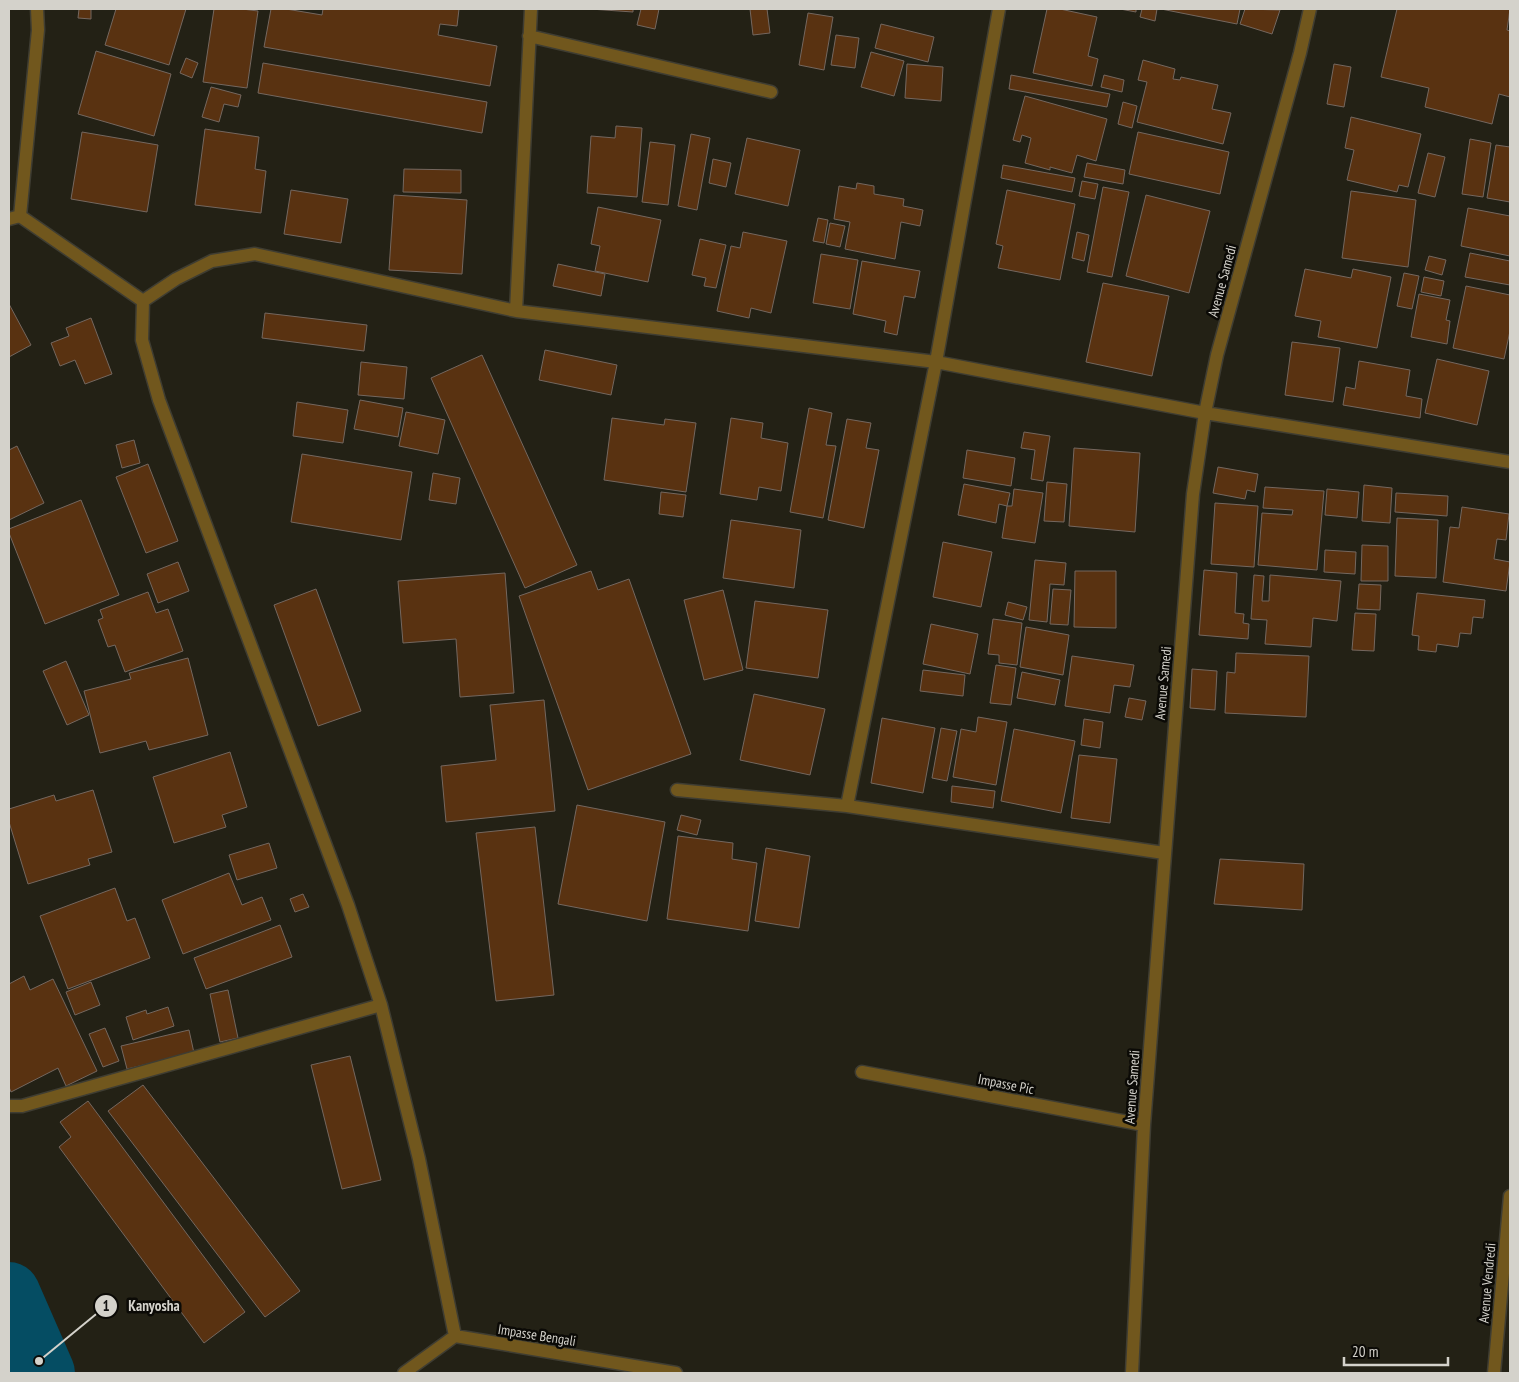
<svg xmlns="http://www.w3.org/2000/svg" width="1519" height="1382" font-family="'PT Sans Narrow',sans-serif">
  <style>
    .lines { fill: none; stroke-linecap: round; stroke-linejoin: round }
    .river { stroke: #054d63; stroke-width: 62 }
    .building { fill: #593211; stroke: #74675f }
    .street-casing { stroke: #3f3d32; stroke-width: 15 }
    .street { stroke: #71571d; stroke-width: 12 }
    .labels { text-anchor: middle; stroke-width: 5; stroke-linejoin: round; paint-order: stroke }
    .street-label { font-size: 14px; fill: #d4d2cb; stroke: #0b0a06 }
    .leader { fill: none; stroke: #d4d2cb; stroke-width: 2 }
    .callout-dot { fill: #d4d2cb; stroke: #0b0a06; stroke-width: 2 }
    .mark-label { font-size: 15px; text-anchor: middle; font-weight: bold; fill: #111 }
    .callout-label { font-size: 15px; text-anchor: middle; font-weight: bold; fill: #d4d2cb; stroke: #0b0a06; stroke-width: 5; stroke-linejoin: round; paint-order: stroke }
  </style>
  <rect width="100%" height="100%" fill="#232115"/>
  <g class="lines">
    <path class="river" d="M 9,1293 L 44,1373"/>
  </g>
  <path class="building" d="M 79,9 L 91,9 L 91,19 L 78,18 Z
    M 116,9 L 186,9 L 169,65 L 105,45 Z
    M 214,9 L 242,9 L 258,11 L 247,88 L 203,82 Z
    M 271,9 L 286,9 L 322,15 L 323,9 L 459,9 L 457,26 L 440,24 L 438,35 L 497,46 L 490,86 L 264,47 Z
    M 590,9 L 633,9 L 633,12 Z
    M 641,9 L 659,9 L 655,29 L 637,25 Z
    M 750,9 L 767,9 L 770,33 L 753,35 Z
    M 1047,9 L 1060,9 L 1097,17 L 1088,56 L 1098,59 L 1092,86 L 1033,73 Z
    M 1120,9 L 1136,9 L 1136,12 Z
    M 1142,9 L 1157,9 L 1155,21 L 1140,17 Z
    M 1161,9 L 1240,9 L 1237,24 Z
    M 1245,9 L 1280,10 L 1272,34 L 1240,24 Z
    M 1397,9 L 1510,9 L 1507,30 L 1510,31 L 1510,97 L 1499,94 L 1492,124 L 1425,107 L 1429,88 L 1381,77 Z
    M 808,13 L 833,17 L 824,70 L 799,65 Z
    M 881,24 L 934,37 L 928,62 L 875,48 Z
    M 836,35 L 859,38 L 855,68 L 831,65 Z
    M 96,51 L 171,74 L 154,136 L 78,114 Z
    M 871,52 L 904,61 L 894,96 L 861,87 Z
    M 186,58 L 198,63 L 192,78 L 180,73 Z
    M 1143,60 L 1175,69 L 1173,79 L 1180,80 L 1181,77 L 1218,85 L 1212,109 L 1231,113 L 1223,144 L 1137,122 L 1147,82 L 1138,80 Z
    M 263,63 L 487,102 L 482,133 L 258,93 Z
    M 907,64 L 943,67 L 941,101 L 905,98 Z
    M 1334,64 L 1351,67 L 1344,107 L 1327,104 Z
    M 1011,75 L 1110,94 L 1107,107 L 1009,89 Z
    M 1104,75 L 1124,80 L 1122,92 L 1101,87 Z
    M 211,87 L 241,95 L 238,107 L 224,104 L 219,122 L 202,117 Z
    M 1025,96 L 1107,119 L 1096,161 L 1077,155 L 1072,173 L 1050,167 L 1050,170 L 1025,163 L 1031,138 L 1022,135 L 1020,142 L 1013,140 Z
    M 1123,102 L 1137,106 L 1132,128 L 1118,124 Z
    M 1351,117 L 1421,134 L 1408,187 L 1399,185 L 1397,192 L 1347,180 L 1354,150 L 1345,148 Z
    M 616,126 L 642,128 L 637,197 L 587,193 L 591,136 L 615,138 Z
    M 205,129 L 259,137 L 255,169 L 266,171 L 261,213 L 195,205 Z
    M 82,132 L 158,145 L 147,212 L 71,199 Z
    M 1138,132 L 1229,152 L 1220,194 L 1129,174 Z
    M 691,134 L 710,138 L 697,210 L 678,206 Z
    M 747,138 L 800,150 L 788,206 L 735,194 Z
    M 1470,139 L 1491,143 L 1483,197 L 1462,194 Z
    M 650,142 L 675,145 L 668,205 L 642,202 Z
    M 1496,145 L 1510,147 L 1510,202 L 1487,198 Z
    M 1428,153 L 1445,157 L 1435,197 L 1418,193 Z
    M 713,159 L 731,163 L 726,187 L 709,183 Z
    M 1087,163 L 1125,170 L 1123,184 L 1084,177 Z
    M 1003,165 L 1075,178 L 1072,192 L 1001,178 Z
    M 404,169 L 461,170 L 461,193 L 403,192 Z
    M 1082,181 L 1098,184 L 1095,199 L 1079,196 Z
    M 857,183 L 874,186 L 874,194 L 904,199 L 903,206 L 923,210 L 920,226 L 901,222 L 895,259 L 845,249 L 850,222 L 834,219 L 839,186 L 856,189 Z
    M 1103,187 L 1129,192 L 1112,277 L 1087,272 Z
    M 291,190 L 348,199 L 341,243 L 284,234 Z
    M 1007,190 L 1075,204 L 1060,280 L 998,268 L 1003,246 L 996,244 Z
    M 1351,191 L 1416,200 L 1408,267 L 1342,258 Z
    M 394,195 L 467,200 L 462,274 L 389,270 Z
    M 1146,195 L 1210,211 L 1189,293 L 1126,276 Z
    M 598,207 L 661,220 L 648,282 L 595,271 L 600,246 L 591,244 Z
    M 1468,208 L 1510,216 L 1510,256 L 1461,246 Z
    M 818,218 L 828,220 L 824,243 L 813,241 Z
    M 830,223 L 845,226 L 840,247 L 826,244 Z
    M 743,232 L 787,241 L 771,313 L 751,308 L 749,318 L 717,311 L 731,246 L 740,248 Z
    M 1077,232 L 1089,235 L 1084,261 L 1072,258 Z
    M 700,239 L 726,245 L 716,288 L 704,286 L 706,278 L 692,275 Z
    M 1470,253 L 1510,261 L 1510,285 L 1465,277 Z
    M 821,254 L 858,260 L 850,309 L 813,303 Z
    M 1429,256 L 1446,260 L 1442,275 L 1425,270 Z
    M 862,261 L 920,271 L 915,298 L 904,296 L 897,335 L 884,332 L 886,321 L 853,314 Z
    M 558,264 L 605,274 L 601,296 L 553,286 Z
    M 1305,269 L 1351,278 L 1353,269 L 1391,277 L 1377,348 L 1318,337 L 1321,321 L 1295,316 Z
    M 1404,273 L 1419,276 L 1412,309 L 1397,306 Z
    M 1424,277 L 1444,281 L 1441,296 L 1421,292 Z
    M 1103,283 L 1169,296 L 1152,376 L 1086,362 Z
    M 1466,286 L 1510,295 L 1510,331 L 1504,359 L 1453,348 Z
    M 1419,294 L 1450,300 L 1446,320 L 1450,321 L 1447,344 L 1411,337 Z
    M 9,304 L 31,345 L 9,357 Z
    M 265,313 L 367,325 L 364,351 L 262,338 Z
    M 91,318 L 112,374 L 85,384 L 75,360 L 60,366 L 51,343 L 69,336 L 66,328 Z
    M 1292,342 L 1340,348 L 1333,402 L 1285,395 Z
    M 545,350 L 617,365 L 611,395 L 539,380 Z
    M 482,355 L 577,565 L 525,588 L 431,378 Z
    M 1437,359 L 1489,371 L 1477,425 L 1425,413 Z
    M 1359,361 L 1410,370 L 1406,396 L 1422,399 L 1420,418 L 1343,405 L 1346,387 L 1355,389 Z
    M 361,362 L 407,367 L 404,399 L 358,395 Z
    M 360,400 L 403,408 L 398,437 L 354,429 Z
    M 297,402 L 348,410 L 343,443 L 293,436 Z
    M 809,408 L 832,413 L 826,445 L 836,446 L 823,518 L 790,512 Z
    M 406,412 L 445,420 L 438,454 L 399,446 Z
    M 612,418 L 664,425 L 665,419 L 696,423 L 686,492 L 604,480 Z
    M 731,418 L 763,423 L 761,438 L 788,443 L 781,491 L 759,487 L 757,500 L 720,494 Z
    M 847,419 L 871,423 L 866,448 L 879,450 L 864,528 L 828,520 Z
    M 1024,432 L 1050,436 L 1043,481 L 1031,479 L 1035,450 L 1021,448 Z
    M 134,440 L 140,463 L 122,468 L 116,445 Z
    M 17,446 L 44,503 L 9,520 L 9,450 Z
    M 1074,448 L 1140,453 L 1135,532 L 1069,526 Z
    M 967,450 L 1015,458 L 1011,486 L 963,478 Z
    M 302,454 L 412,472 L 401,540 L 291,522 Z
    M 148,464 L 178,541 L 146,553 L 116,477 Z
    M 1218,467 L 1258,474 L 1255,492 L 1247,490 L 1245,499 L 1213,493 Z
    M 433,473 L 460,478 L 456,504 L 429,500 Z
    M 1047,482 L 1067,484 L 1064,522 L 1044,521 Z
    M 964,484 L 1010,493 L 1007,506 L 999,504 L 996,523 L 958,515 Z
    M 1364,485 L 1392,488 L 1390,523 L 1362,521 Z
    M 1265,487 L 1324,491 L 1317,570 L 1258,565 L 1262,513 L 1292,515 L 1293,510 L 1263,508 Z
    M 1014,489 L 1043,493 L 1035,543 L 1002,538 L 1007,506 L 1012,506 Z
    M 1327,489 L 1359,492 L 1357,518 L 1325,515 Z
    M 661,492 L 686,495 L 683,517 L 659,514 Z
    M 1396,493 L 1448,496 L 1447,516 L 1395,512 Z
    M 81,500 L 119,595 L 45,624 L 9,533 L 9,529 Z
    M 1215,503 L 1258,506 L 1254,567 L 1211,564 Z
    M 1462,507 L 1509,514 L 1506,540 L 1497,539 L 1494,559 L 1510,562 L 1506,591 L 1443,582 L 1450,527 L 1459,528 Z
    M 1397,518 L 1438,520 L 1436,578 L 1395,576 Z
    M 731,520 L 801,530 L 794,588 L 723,578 Z
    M 943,542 L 992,552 L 981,607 L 933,597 Z
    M 1362,545 L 1388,546 L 1388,581 L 1361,581 Z
    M 1325,550 L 1356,552 L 1355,574 L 1324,572 Z
    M 1035,560 L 1066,563 L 1064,585 L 1050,584 L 1047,622 L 1029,620 Z
    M 178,562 L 189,591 L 158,603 L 147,574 Z
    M 1204,570 L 1237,573 L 1235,613 L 1244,614 L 1243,623 L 1249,624 L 1248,639 L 1199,635 Z
    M 591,571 L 598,590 L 629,579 L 691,754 L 588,790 L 519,596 Z
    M 1075,571 L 1116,571 L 1116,628 L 1074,627 Z
    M 505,573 L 514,693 L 460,697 L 456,639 L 403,643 L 398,581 Z
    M 1254,575 L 1264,576 L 1262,601 L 1269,601 L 1270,575 L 1341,581 L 1337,621 L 1313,618 L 1311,647 L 1265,644 L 1267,620 L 1251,619 Z
    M 1359,584 L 1381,585 L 1380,610 L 1357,609 Z
    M 316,589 L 361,711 L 318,726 L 274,605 Z
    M 1053,589 L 1071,590 L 1068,625 L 1050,624 Z
    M 723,590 L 743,670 L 704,680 L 684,600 Z
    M 148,592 L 156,613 L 168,609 L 183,651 L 125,672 L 115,645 L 108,647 L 98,620 L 103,618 L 100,610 Z
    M 1417,593 L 1485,600 L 1483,618 L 1473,617 L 1471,634 L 1460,633 L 1458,647 L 1437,644 L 1436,652 L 1418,650 L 1419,636 L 1412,635 Z
    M 755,601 L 828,610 L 818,678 L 746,668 Z
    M 1008,602 L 1027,607 L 1023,620 L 1005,615 Z
    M 1355,613 L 1376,614 L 1374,651 L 1352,650 Z
    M 993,619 L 1022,623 L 1017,665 L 999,663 L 999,655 L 988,654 Z
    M 931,624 L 978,634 L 970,674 L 923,664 Z
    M 1026,627 L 1069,635 L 1063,675 L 1020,667 Z
    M 1236,653 L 1309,656 L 1306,717 L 1225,713 L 1227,672 L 1235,673 Z
    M 1072,656 L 1134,665 L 1130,687 L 1114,685 L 1110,713 L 1065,706 Z
    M 188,658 L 208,735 L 149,750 L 146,741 L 100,753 L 84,691 L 131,679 L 129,673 Z
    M 66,661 L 89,715 L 67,725 L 43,671 Z
    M 996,665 L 1016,668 L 1011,705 L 990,703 Z
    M 1192,669 L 1217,671 L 1215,710 L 1190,708 Z
    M 923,670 L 965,675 L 963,696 L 920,691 Z
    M 1022,672 L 1060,680 L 1055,705 L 1017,698 Z
    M 754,694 L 825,709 L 810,775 L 740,760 Z
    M 1129,698 L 1146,701 L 1142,720 L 1125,717 Z
    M 544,700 L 555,811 L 446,822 L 441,766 L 496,760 L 490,705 Z
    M 978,717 L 1007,722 L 996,785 L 953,777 L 961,729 L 976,732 Z
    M 882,718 L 935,728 L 923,793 L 871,783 Z
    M 1084,719 L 1103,722 L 1100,748 L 1081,745 Z
    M 941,728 L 957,731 L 947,781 L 932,778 Z
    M 1014,729 L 1075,741 L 1061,813 L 1001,801 Z
    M 230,752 L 247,807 L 222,815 L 226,827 L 174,843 L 153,777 Z
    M 1079,755 L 1117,759 L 1110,823 L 1071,818 Z
    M 952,786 L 995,791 L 993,808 L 951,802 Z
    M 93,790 L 112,852 L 88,859 L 90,865 L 28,884 L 9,822 L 9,809 L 54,795 L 56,801 Z
    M 577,805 L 665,822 L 647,921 L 558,904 Z
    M 681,815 L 701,820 L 697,835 L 677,830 Z
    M 535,827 L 554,995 L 496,1001 L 476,833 Z
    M 678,836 L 733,843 L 732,859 L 757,863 L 748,931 L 667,919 Z
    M 269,843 L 277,868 L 237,880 L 229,855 Z
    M 766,848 L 810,856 L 799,928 L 755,921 Z
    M 1220,859 L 1304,864 L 1302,910 L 1214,904 Z
    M 229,873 L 242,905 L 262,897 L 271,920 L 183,954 L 162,900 Z
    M 115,888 L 127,921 L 135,918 L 150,958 L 68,989 L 40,916 Z
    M 303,894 L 309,907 L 295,912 L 290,899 Z
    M 280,925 L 292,957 L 206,989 L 194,958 Z
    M 24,976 L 30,990 L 53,979 L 97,1071 L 66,1086 L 58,1068 L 11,1092 L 9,1087 L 9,984 Z
    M 91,982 L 100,1005 L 75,1015 L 66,992 Z
    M 228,990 L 238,1038 L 220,1042 L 210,994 Z
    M 168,1007 L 174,1026 L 133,1040 L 126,1017 L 146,1010 L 147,1014 Z
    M 105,1028 L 119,1061 L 103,1067 L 89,1034 Z
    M 189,1030 L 194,1053 L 127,1069 L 121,1046 Z
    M 350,1056 L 381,1180 L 342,1189 L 311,1065 Z
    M 143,1085 L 300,1291 L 265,1317 L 108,1111 Z
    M 88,1101 L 245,1312 L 204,1343 L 59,1147 L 71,1137 L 60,1122 Z"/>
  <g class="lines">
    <g class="street-casing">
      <path id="street" d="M 529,36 L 771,92
        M 20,216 L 38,30 L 37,9
        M 9,219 L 20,216 L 143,301
        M 143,301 L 176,279 L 212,261 L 255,254 L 516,311 L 936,362 L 1205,413 L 1510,462
        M 143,301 L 142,340 L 159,400 L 348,905 L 381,1005 L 419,1159 L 455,1336
        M 516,311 L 531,9
        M 677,790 L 847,806 L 1164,853
        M 847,806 L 936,362 L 999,9
        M 862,1072 L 1144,1125
        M 9,1106 L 22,1106 L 381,1005
        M 404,1373 L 455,1336 L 676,1373
        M 1132,1373 L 1144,1125 L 1193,494 L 1205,413 L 1217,355 L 1300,53 L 1310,9
        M 1494,1373 L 1510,1196"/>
    </g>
    <use href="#street" class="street"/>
  </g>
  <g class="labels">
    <g class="street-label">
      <text transform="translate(1222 281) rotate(-75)" y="5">Avenue Samedi</text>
      <text transform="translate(1163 683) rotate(-85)" y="5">Avenue Samedi</text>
      <text transform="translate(1006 1084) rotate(11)" y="5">Impasse Pic</text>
      <text transform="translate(1132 1087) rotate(-86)" y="5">Avenue Samedi</text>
      <text transform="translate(1487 1283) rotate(-85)" y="5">Avenue Vendredi</text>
      <text transform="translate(537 1335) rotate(9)" y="5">Impasse Bengali</text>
    </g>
  </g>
  <path class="leader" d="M39 1361L106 1306"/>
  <g class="callout-dot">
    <circle cx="39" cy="1361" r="5"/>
    <circle cx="106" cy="1306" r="12"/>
  </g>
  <g class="mark-label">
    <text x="106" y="1311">1</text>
  </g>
  <g class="callout-label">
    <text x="154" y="1311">Kanyosha</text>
  </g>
  <rect width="1519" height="1382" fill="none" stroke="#d4d2cb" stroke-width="20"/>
  <path d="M1344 1357v8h104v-8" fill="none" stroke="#d4d2cb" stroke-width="2.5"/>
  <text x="1352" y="1357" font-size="15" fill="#d4d2cb" stroke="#0b0a06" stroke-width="4" paint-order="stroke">20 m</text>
</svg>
